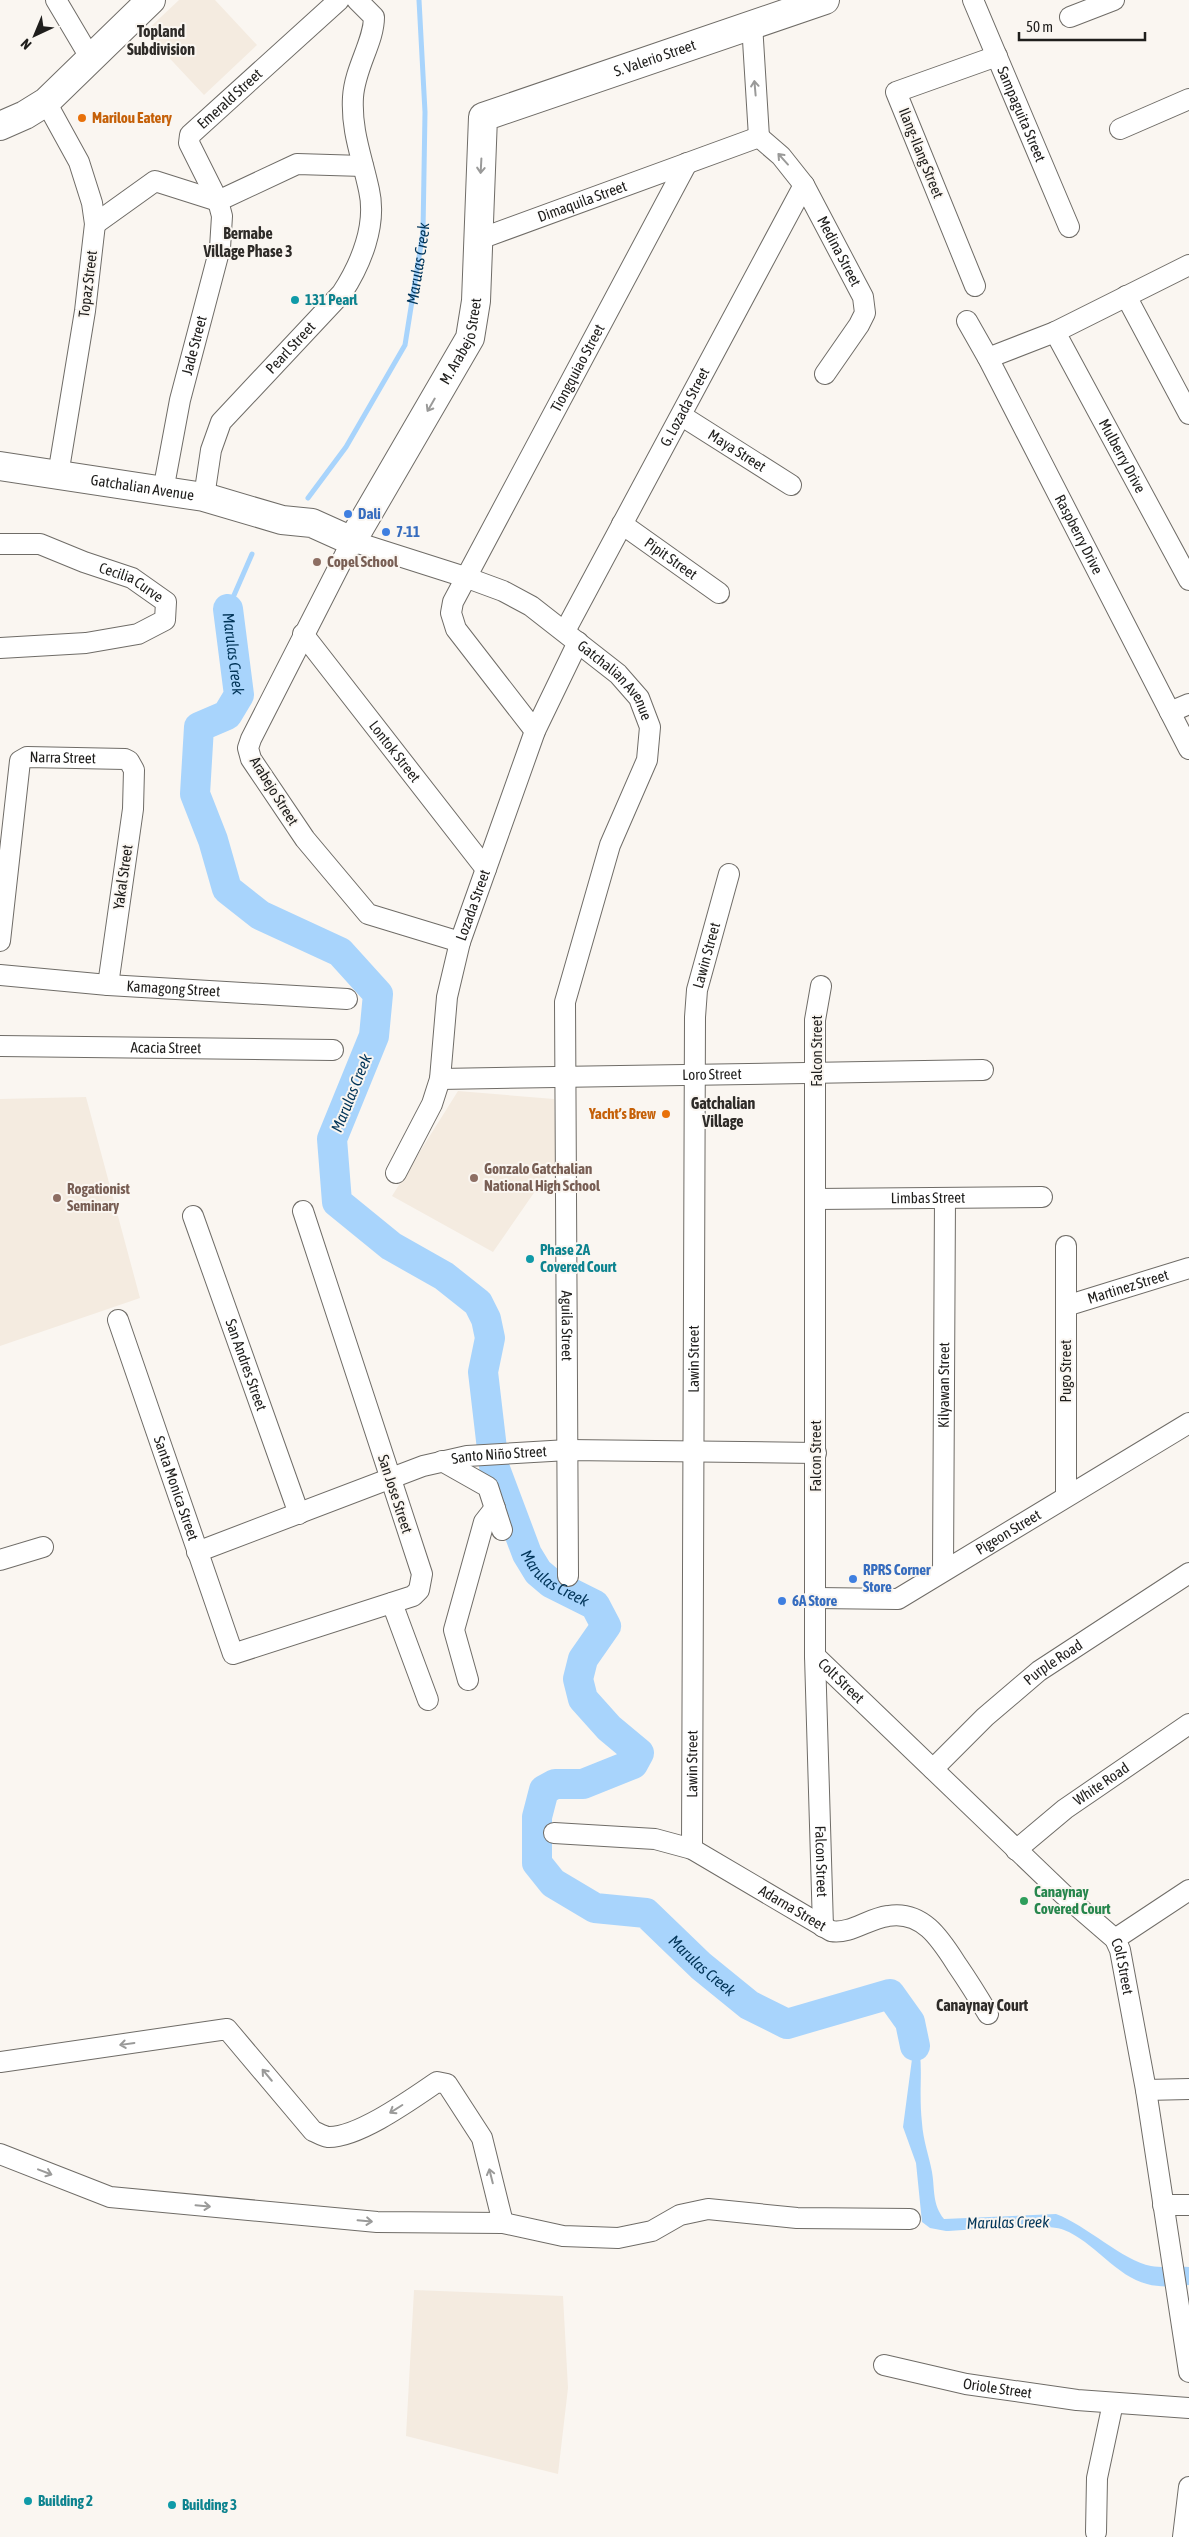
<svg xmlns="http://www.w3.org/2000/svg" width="1189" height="2537" font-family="'Asap Condensed',sans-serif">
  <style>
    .built { fill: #f4ebe0 }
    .water { fill: #a8d4fc }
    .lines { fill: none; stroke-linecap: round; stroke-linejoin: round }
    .stream { stroke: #a8d4fc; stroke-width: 5 }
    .river { stroke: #a8d4fc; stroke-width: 30 }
    .street-casing { stroke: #6f6c67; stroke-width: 22 }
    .secondary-casing { stroke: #6f6c67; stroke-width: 30 }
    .street { stroke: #fff; stroke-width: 20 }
    .secondary { stroke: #fff; stroke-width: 28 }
    .oneway { stroke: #9a9a99 }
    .food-dot { fill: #e8710a; stroke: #faf6f1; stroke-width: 2 }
    .culture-dot { fill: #0f9aa8; stroke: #faf6f1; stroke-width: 2 }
    .shop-dot { fill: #3f7fe0; stroke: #faf6f1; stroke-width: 2 }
    .education-dot { fill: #8d6e63; stroke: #faf6f1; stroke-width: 2 }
    .leisure-dot { fill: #2e9e5b; stroke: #faf6f1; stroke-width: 2 }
    .labels { text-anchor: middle; stroke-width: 4; stroke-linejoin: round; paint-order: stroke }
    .street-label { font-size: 15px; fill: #1f1e1c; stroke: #faf6f1 }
    .food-label { font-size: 15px; font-weight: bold; fill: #c56008; stroke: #faf6f1; text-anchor: start }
    .culture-label { font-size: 15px; font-weight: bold; fill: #0d838f; stroke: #faf6f1; text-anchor: start }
    .shop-label { font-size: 15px; font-weight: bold; fill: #366cbe; stroke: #faf6f1; text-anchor: start }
    .education-label { font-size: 15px; font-weight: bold; fill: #785e54; stroke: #faf6f1; text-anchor: start }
    .leisure-label { font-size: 15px; font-weight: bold; fill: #27864d; stroke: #faf6f1; text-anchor: start }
    .neighbourhood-label { font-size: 16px; font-weight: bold; fill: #2e2b28; stroke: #faf6f1 }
    .water-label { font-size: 16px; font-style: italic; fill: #003458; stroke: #faf6f1 }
  </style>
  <rect width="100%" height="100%" fill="#faf6f1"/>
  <path class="built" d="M 179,0 L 215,0 L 257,45 L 204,95 L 145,32 Z
    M 458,1091 L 554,1099 L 556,1161 L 493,1252 L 392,1196 Z
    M 86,1097 L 140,1298 L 0,1346 L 0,1099 Z
    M 414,2290 L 563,2296 L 568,2388 L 558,2474 L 406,2436 Z"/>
  <path class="water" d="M 906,2008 C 929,2056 917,2075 922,2123 C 923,2140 929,2156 932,2172 C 935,2189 932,2204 944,2219 L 1056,2214 C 1086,2225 1123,2261 1151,2266 C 1163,2268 1177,2266 1189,2267 L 1189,2285 C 1175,2286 1161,2288 1147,2284 C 1117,2277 1093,2241 1064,2230 C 1045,2222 971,2230 946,2231 L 930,2228 L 922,2222 L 916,2163 L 903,2127 L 912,2059 L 911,2043 L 909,2030 L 900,2010 Z"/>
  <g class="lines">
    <g class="stream">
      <path id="s1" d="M 308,498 L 346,447 L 405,345 L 423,232 L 425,112 L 419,0"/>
      <path d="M 228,609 L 252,554"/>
    </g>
    <path class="river" id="s2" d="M 228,609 L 239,695 L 227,715 L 199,727 L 195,794 L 213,840 L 227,889 L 260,915 L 340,952 L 378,994 L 374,1036 L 332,1139 L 337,1202 L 391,1246 L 444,1276 L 478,1303 L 486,1319 L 490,1338 L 483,1372 L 494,1466 L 527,1554 L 538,1572 L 551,1583 L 595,1605 L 606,1626 L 583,1659 L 578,1679 L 583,1699 L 609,1728 L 639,1753 L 633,1764 L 583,1784 L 555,1784 L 544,1790 L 537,1817 L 537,1863 L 553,1883 L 595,1908 L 646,1913 L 701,1966 L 749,2005 L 787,2024 L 890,1994 L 910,2022 L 915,2046"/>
    <g class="street-casing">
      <g id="street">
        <path d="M 56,0 L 91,59"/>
        <path id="s3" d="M 973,0 L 1069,227"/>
        <path d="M 1070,17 L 1114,0"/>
        <path d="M 752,24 L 759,137"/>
        <path d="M 46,102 L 79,162 L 92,203 L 95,224 L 85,311 L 58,475"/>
        <path d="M 1120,129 L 1189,99"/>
        <path id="s4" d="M 759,137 L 781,156 L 804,185 L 863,297 L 865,313 L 859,325 L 825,374"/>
        <path d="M 218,201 L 297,164 L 363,166"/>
        <path d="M 95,224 L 155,181 L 218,201"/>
        <path id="s5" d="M 477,240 L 759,137"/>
        <path d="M 975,286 L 896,92 L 997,56"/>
        <path d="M 1126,296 L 1189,414"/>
        <path id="s6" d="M 967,321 L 988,358 L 1189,749"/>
        <path id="s7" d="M 1055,332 L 1189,580"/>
        <path d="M 988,358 L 1055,332 L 1189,265"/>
        <path id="s8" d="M 682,416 L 791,485"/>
        <path id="s9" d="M 163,491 L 180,400 L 220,248 L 222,216 L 218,201 L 189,143 L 190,135 L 339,0"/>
        <path id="s10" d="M 204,497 L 211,450 L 221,422 L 342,293 C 361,264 377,225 369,190 C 362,157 351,131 353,97 C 355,67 374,42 374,17 L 357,0"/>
        <path id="s11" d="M 622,524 L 719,593"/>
        <path id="s12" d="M 0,544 L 40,544 L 84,562 L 132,578 L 166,602 L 165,620 L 138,634 L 86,643 L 0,648"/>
        <path id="s13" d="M 565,631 L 804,185"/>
        <path id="s14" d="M 303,634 L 486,869"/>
        <path d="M 1170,712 L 1189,704"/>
        <path id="s15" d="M 535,731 L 456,629 L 451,613 L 453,602 L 687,163"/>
        <path id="s16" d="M 0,941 L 20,761 L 27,757 L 125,759 L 129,761 L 134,770 L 133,809 L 108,985"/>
        <path id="s17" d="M 460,942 L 368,914 L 305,839 L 251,759 L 248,748 L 251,739 L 352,541 L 465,577 L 503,591 L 531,606 L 618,674 L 639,698 L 650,727 L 647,760 L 610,845 L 565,1002 L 568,1576"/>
        <path id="s18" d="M 0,975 L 108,985 L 347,999"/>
        <path id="s19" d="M 821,986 L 815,1020 L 815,1656 L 823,1927"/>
        <path id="s20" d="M 0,1046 L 333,1050"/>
        <path id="s21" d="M 440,1079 L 983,1070"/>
        <path id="s22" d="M 396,1173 L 432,1104 L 440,1079 L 447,997 L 460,942 L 535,731 L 578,642"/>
        <path id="s23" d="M 816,1199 L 1042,1197"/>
        <path id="s24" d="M 193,1216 L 299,1514"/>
        <path id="s25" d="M 1066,1306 L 1189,1268"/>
        <path id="s26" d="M 118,1320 L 233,1654 L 413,1596 L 419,1590 L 422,1574 L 303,1211"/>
        <path d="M 442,1461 L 488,1487 L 502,1530"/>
        <path d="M 1066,1496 L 1066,1246"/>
        <path id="s27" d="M 197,1552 L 423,1466 L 467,1456 L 568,1450 L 816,1453"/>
        <path d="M 0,1560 L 43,1547"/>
        <path id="s28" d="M 943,1571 L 945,1198"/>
        <path id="s29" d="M 817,1598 L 898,1599 L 1189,1423"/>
        <path d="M 392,1603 L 428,1700"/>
        <path id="s30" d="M 815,1656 L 1064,1895 L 1115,1939 L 1120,1950 L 1146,2090 L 1189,2372"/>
        <path d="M 468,1680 L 454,1630 L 484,1522 L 495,1508"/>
        <path id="s31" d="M 933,1769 L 985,1717 L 1039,1671 L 1189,1573"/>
        <path id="s32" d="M 554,1833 L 655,1839 L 692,1849 L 831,1931 C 851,1934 867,1919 888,1916 C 923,1910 941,1940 957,1965 C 968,1981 978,1997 988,2014"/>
        <path id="s33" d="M 692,1849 L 695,1017 L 697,990 L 729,874"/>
        <path id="s34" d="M 1016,1850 L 1065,1809 L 1189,1724"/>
        <path d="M 1115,1939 L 1189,1890"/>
        <path d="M 0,2062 L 227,2029 L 313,2131 C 318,2133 323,2136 328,2137 C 358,2138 412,2099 437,2082 L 447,2084 L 482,2138 L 503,2223"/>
        <path d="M 1146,2090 L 1189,2089"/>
        <path d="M 0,2154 L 110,2197 L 377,2222 L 503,2223 L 563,2236 L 618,2238 L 652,2231 L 680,2215 L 708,2209 L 797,2218 L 910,2219"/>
        <path d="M 1163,2205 L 1189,2205"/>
        <path id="s35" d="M 884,2365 L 966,2384 L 1077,2400 L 1189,2408"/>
        <path d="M 1096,2532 L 1097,2478 L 1113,2403"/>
        <path d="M 1183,2537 L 1189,2487"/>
      </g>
    </g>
    <g class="secondary-casing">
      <g id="secondary">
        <path d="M 0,126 L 25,115 L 46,102 L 151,0"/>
        <path id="s36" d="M 0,466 L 204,497 L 282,520 L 312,523 L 352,541"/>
        <path id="s37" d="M 352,541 L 470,338 L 476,301 L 483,117 L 825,0"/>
      </g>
    </g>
    <use href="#street" class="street"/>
    <use href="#secondary" class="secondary"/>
  </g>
  <defs><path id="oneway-shaft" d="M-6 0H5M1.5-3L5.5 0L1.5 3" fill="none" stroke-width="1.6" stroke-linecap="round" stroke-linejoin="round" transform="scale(1.25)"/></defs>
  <g class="oneway">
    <use href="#oneway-shaft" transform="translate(755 88) rotate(-95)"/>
    <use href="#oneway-shaft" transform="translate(783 159) rotate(-132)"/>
    <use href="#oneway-shaft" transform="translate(481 166) rotate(93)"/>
    <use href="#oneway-shaft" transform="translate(431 405) rotate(120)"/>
    <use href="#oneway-shaft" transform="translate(127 2044) rotate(172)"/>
    <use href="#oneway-shaft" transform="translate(267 2075) rotate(-130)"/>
    <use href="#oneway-shaft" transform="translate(396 2109) rotate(148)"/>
    <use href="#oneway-shaft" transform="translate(45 2172) rotate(21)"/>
    <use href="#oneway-shaft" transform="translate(491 2176) rotate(-104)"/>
    <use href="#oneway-shaft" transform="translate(203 2206) rotate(5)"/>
    <use href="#oneway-shaft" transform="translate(365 2221) rotate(5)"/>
  </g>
  <g class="food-dot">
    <circle cx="82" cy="118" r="5"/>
    <circle cx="666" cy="1114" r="5"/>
  </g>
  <g class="culture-dot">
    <circle cx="295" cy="300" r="5"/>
    <circle cx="530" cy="1259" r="5"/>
    <circle cx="28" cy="2501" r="5"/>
    <circle cx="172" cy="2505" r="5"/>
  </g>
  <g class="shop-dot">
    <circle cx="348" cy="514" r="5"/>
    <circle cx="386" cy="532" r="5"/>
    <circle cx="853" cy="1579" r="5"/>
    <circle cx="782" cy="1601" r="5"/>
  </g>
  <g class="education-dot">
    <circle cx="317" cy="562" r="5"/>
    <circle cx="474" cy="1178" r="5"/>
    <circle cx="57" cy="1198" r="5"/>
  </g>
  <circle class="leisure-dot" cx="1024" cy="1901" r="5"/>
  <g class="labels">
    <g class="street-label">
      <text dy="5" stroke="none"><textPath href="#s37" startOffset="638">S. Valerio Street</textPath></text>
      <text dy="5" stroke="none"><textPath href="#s9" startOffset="424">Emerald Street</textPath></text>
      <text dy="5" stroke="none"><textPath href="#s3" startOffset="124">Sampaguita Street</textPath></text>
      <text transform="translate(921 153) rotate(68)" y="5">Ilang-Ilang Street</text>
      <text dy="5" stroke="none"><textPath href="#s5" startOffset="112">Dimaquila Street</textPath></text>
      <text dy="5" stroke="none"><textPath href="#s4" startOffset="141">Medina Street</textPath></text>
      <text transform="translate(88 284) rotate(-83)" y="5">Topaz Street</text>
      <text dy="5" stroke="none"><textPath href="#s37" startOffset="229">M. Arabejo Street</textPath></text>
      <text dy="5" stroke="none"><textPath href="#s9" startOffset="149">Jade Street</textPath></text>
      <text dy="5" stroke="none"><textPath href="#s10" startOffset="179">Pearl Street</textPath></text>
      <text dy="5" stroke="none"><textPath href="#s15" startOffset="422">Tiongquiao Street</textPath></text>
      <text dy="5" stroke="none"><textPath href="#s13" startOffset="254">G. Lozada Street</textPath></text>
      <text dy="5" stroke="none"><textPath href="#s8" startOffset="65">Maya Street</textPath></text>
      <text dy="5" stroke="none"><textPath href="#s7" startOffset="141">Mulberry Drive</textPath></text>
      <text dy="5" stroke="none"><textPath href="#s36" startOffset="144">Gatchalian Avenue</textPath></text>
      <text dy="5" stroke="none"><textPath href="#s6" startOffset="241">Raspberry Drive</textPath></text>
      <text dy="5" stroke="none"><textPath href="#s11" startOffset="60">Pipit Street</textPath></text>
      <text dy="5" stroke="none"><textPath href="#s12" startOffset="139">Cecilia Curve</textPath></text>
      <text dy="5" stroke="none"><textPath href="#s17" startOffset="838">Gatchalian Avenue</textPath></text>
      <text dy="5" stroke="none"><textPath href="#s14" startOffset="149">Lontok Street</textPath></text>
      <text dy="5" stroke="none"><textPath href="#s16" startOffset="225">Narra Street</textPath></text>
      <text transform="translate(274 791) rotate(58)" y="5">Arabejo Street</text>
      <text transform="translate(123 877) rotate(-82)" y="5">Yakal Street</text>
      <text dy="5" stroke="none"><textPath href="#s22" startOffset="282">Lozada Street</textPath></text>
      <text dy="5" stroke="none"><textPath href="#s33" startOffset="895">Lawin Street</textPath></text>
      <text dy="5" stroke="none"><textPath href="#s18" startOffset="174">Kamagong Street</textPath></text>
      <text dy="5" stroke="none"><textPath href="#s20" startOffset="166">Acacia Street</textPath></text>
      <text transform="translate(817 1051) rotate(-90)" y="5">Falcon Street</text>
      <text dy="5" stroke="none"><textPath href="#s21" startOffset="272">Loro Street</textPath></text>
      <text dy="5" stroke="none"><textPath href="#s23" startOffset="112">Limbas Street</textPath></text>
      <text dy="5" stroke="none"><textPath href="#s25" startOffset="65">Martinez Street</textPath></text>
      <text dy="5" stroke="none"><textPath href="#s17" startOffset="1511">Aguila Street</textPath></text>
      <text dy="5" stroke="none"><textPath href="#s33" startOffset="490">Lawin Street</textPath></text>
      <text dy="5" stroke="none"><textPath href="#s24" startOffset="158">San Andres Street</textPath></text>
      <text transform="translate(1066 1371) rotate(-90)" y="5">Pugo Street</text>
      <text dy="5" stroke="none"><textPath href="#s28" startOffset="186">Kilyawan Street</textPath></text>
      <text dy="5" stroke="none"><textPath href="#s27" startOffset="319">Santo Niño Street</textPath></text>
      <text transform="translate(816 1456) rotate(-90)" y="5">Falcon Street</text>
      <text dy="5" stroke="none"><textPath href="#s26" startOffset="178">Santa Monica Street</textPath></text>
      <text transform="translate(395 1494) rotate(72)" y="5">San Jose Street</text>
      <text dy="5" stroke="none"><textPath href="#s29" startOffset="210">Pigeon Street</textPath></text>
      <text dy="5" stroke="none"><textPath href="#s31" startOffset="161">Purple Road</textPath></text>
      <text dy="5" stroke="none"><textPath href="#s30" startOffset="36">Colt Street</textPath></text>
      <text dy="5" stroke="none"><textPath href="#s33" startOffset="85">Lawin Street</textPath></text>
      <text dy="5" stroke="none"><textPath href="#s34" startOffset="108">White Road</textPath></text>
      <text dy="5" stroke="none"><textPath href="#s19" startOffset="876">Falcon Street</textPath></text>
      <text dy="5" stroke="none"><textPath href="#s32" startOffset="256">Adarna Street</textPath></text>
      <text dy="5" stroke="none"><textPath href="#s30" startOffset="441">Colt Street</textPath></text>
      <text dy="5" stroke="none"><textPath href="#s35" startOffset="116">Oriole Street</textPath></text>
    </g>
    <g class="food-label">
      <text x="92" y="123">Marilou Eatery</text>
      <text x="656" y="1119" text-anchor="end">Yacht’s Brew</text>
    </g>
    <g class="culture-label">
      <text x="305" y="305">131 Pearl</text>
      <text x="540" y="1255">Phase 2A<tspan x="540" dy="17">Covered Court</tspan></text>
      <text x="38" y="2506">Building 2</text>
      <text x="182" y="2510">Building 3</text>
    </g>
    <g class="shop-label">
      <text x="358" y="519">Dali</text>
      <text x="396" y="537">7-11</text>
      <text x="863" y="1575">RPRS Corner<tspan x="863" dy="17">Store</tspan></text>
      <text x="792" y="1606">6A Store</text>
    </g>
    <g class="education-label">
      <text x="327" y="567">Copel School</text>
      <text x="484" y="1174">Gonzalo Gatchalian<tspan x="484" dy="17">National High School</tspan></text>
      <text x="67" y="1194">Rogationist<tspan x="67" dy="17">Seminary</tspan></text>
    </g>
    <g class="leisure-label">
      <text x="1034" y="1897">Canaynay<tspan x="1034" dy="17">Covered Court</tspan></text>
    </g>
    <g class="neighbourhood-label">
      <text x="161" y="37">Topland<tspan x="161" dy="18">Subdivision</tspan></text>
      <text x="248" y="239">Bernabe<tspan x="248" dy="18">Village Phase 3</tspan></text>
      <text x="723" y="1109">Gatchalian<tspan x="723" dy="18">Village</tspan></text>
      <text x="982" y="2011">Canaynay Court</text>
    </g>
    <g class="water-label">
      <text dy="6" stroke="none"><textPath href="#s1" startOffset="264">Marulas Creek</textPath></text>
      <text dy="6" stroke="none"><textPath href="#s2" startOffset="45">Marulas Creek</textPath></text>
      <text transform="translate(351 1093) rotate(-68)" y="6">Marulas Creek</text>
      <text dy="6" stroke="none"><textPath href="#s2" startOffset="1184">Marulas Creek</textPath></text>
      <text dy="6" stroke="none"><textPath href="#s2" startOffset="1800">Marulas Creek</textPath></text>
      <text transform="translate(1008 2222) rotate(-1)" y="6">Marulas Creek</text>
    </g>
  </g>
  <g transform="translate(35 35) rotate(224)" stroke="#faf6f1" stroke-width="4" paint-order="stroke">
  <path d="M0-4L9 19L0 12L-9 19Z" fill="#1f1e1c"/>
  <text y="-8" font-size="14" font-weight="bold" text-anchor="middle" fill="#1f1e1c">N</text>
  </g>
  <path d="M1019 32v8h126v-8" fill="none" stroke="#1f1e1c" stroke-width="2.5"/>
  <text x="1026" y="32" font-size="15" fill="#1f1e1c" stroke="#faf6f1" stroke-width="4" paint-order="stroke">50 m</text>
</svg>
